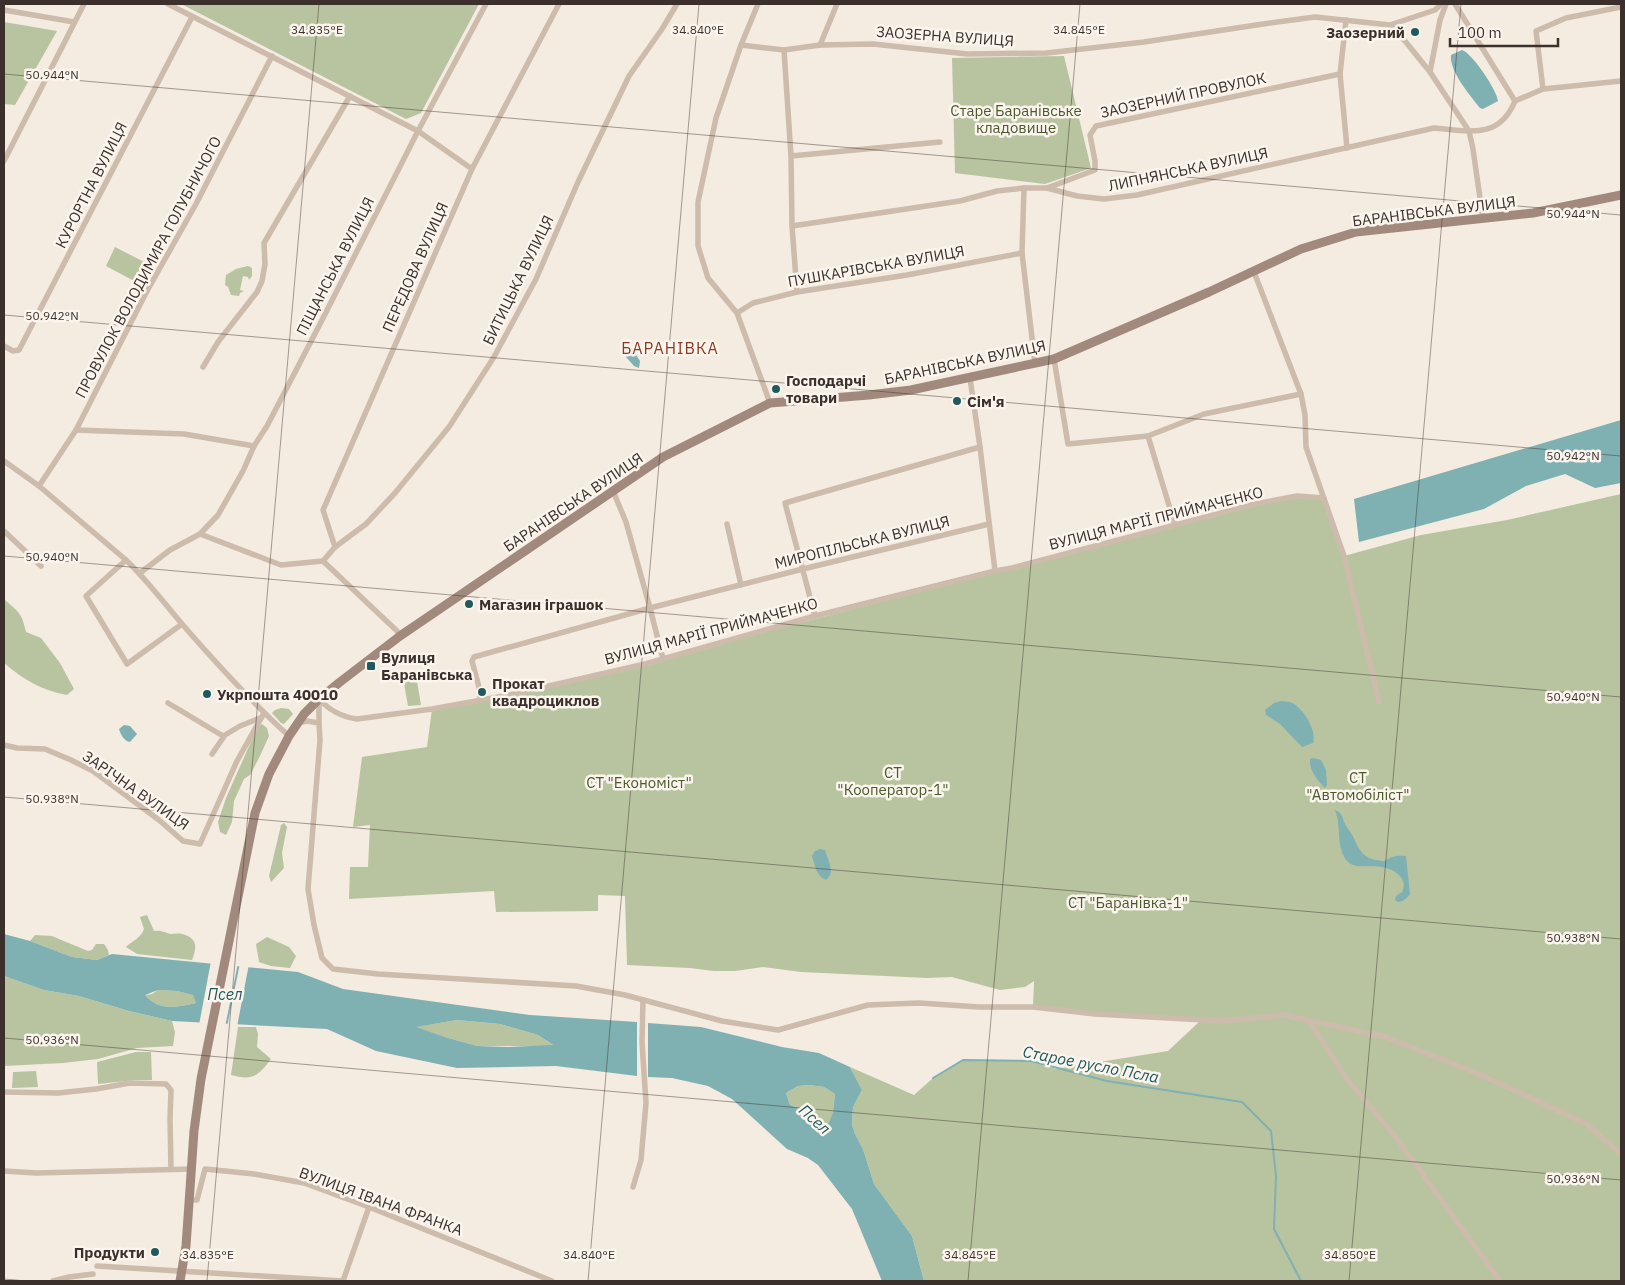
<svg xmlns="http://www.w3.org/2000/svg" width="1625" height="1285" viewBox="0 0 1625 1285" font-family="'IBM Plex Sans',sans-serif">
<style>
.green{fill:#b8c4a0}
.water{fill:#7fb0b2;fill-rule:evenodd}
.pier{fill:#f4ebe1}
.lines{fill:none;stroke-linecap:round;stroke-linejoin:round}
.stream{stroke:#7fb0b2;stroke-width:2}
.street{stroke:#cdbbac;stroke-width:5.5}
.secondary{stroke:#a18a7d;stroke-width:9}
.ticks{fill:none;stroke:#3b302b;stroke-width:1;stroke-opacity:0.45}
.poi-dot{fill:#1f5a5e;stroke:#fbf5ee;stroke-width:2}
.labels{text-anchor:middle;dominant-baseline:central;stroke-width:5;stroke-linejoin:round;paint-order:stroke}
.poi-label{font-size:15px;font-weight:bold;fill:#3b302b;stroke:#fbf5ee;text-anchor:start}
.street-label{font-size:15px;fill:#3b302b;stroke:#fbf5ee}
.park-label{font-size:15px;fill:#4a5a2e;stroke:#fbf5ee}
.neighbourhood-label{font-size:16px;letter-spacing:1px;fill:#8c3b22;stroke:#fbf5ee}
.water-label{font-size:16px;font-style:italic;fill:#1f5a5e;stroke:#fbf5ee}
.ticks-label{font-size:12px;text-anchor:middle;fill:#3b302b;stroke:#fbf5ee;stroke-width:5;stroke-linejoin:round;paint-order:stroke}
</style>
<rect width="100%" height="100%" fill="#f4ebe1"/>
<!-- green -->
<g class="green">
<polygon points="181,4 479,4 421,113 406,119"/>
<polygon points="4,22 57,31 15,105 4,104"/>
<polygon points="1064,56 1091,168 1045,184 955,173 952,58"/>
<polygon points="115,247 148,264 138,283 106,266"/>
<polygon points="248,266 252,268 252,276 249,280 248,277 243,276 240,290 244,291 240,293 239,296 231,295 228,287 225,285 226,275 236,269"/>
<polygon points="1621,494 1621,1281 924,1281 912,1236 874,1184 863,1149 855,1134 852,1125 853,1107 862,1090 850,1067 914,1095 933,1078 963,1060 1031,1061 1056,1069 1168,1051 1200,1021 1033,1007 1034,981 1025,987 1000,990 952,977 927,978 801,972 763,967 735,971 714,971 690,968 627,965 625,896 598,895 598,911 496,912 494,891 349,899 350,867 368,867 370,825 353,827 362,757 427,747 432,709 514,694 719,644 1255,504 1297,496 1324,498 1344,556 1421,535 1507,520"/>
<path d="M4,599C19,613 21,611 26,632L41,638L60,663L74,689L67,695C41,690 24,680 4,663Z"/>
<polygon points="402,672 416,675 421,705 408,706"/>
<polygon points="281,708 289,709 293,714 284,724 281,723 272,713 275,710"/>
<polygon points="262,724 267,728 269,736 259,758 250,775 244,779 234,801 232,822 226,835 220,832 218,822 226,798 258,726"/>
<polygon points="284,823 287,827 282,853 284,868 271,882 269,876 281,825"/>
<path d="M147,915L154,931C160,930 164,932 170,934C174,934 178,933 182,934C198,938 197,948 192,960L137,954L126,947C132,941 141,938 144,929L140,917Z"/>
<polygon points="35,935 52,936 59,939 88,951 92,950 96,944 104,944 108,950 109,955 97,960 72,957 30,941"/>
<polygon points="267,937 289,947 296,956 290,968 271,966 259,962 256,944"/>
<polygon points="4,976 44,990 79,996 129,1011 172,1021 175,1032 173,1046 137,1048 98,1059 63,1063 4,1066"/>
<path d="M158,990L177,991L194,995L196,1003C176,1007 160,1012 145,995L152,994Z"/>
<polygon points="457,1020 500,1024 538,1035 554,1046 477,1046 445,1037 414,1027"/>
<path d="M238,1027H256L258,1034L257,1047L271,1059C258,1076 253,1081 231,1075Z"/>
<polygon points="136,1052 151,1052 152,1080 136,1080 98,1084 97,1062"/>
<polygon points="36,1071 38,1087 12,1088 13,1072"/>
<polygon points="809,1085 824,1087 835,1094 833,1112 830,1123 823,1124 808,1113 790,1105 786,1093 798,1086"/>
</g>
<!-- water -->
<g class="water">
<path d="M1462,50C1472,53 1497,90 1498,101L1483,109L1480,108C1470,95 1449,71 1451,55Z"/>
<polygon points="629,344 640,361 639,368 634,366 626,357 627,350 625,346"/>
<polygon points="1621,420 1621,483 1595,488 1565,474 1526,486 1484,509 1359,542 1354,499"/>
<path d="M1281,701C1282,701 1289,702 1290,702C1303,707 1317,730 1313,743L1302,747L1280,724L1266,715L1265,710L1274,703Z"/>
<path d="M124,725L130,726L137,734L130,742C124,741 121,735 119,729Z"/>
<path d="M1314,758L1321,760L1326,770L1327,785L1325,788C1317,780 1309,770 1310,759Z"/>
<path d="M1335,810C1342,813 1342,816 1344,822C1346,827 1350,831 1353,836C1360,853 1365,860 1384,861C1392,856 1397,855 1406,856L1410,894C1407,898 1403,902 1398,902L1395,900L1396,896L1402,892C1405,886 1404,880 1399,875C1381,859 1358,872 1348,862C1335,848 1342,827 1335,810Z"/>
<path d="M820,849L825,850C828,861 836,872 826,880C816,876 815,865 812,856L815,851Z"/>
<path d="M4,934L30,941L72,957L97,960L112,954L298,972L343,989L530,1015L637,1022V1076L556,1066L457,1068L376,1051L327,1029L172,1021L129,1011L79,996L44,990L4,976ZM158,990L177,991L193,995L196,1003C176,1007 160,1012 145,995ZM457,1020L500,1024L538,1035L553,1045L508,1047L477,1046L445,1037L416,1027Z"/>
<path d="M648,1023L701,1027L782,1047L819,1053L850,1067L862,1090L853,1107L852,1125L855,1134L863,1149L874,1184L912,1236L924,1281H882L852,1209L818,1165L808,1158L787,1149L732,1099L708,1086L672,1078L648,1077ZM809,1085L824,1087L835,1094L833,1112L829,1123L823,1124L808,1113L790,1105L786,1093L798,1086Z"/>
</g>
<!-- pier -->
<g class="pier">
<polygon points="211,961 238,963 225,1027 199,1025"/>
<polygon points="240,963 249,964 237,1027 227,1027"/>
</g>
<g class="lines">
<!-- stream -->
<polyline class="stream" points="933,1078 963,1060 1031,1061 1107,1081 1242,1102 1271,1131 1276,1176 1274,1229 1301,1281"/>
<!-- street -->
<g class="street">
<polyline points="168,4 418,131 472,169"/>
<polyline points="758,4 741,45 716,118 698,202 698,246 708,278 737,313 770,403"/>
<polyline points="1446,4 1440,20 1430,72 1469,131 1473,149 1483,219"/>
<polyline points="1455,4 1515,101"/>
<polyline points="4,10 74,22"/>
<polyline points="1346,20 1340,74 1347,148"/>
<polyline points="1390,25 1405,41 1430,72"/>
<polyline points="741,45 784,50 820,45 873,44 967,54 1047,53 1144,42 1263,24 1315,17 1390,25 1435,10 1441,4"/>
<polyline points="820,45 837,4"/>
<polyline points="784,50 791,156 792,226 797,292"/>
<polyline points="1543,89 1536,31 1566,18 1621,7"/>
<polyline points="1515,101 1543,89 1621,81"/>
<polyline points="791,156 940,142"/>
<polyline points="4,161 84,4"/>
<polyline points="1024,188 1022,253 1035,363"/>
<polyline points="1047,188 1095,170 1095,161 1090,135 1096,126 1340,74"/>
<path d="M792,226L960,201L997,191L1024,188H1047L1077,196L1104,199L1137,195L1434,128C1469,131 1499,140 1515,101"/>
<polyline points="1254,272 1301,394 1305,415 1306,447 1344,556 1379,702"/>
<polyline points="737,313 753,303 797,292 907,275 1022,253"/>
<polyline points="4,346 13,351 19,350 192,17"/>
<polyline points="1054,359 1068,444 1148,436 1204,414 1301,394"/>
<polyline points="203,367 218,342 257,292 262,281 265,264 264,243 350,96"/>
<polyline points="970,378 980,447 995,571"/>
<polyline points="76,430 184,434 254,446"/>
<polyline points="1148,436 1175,525"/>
<path d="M4,461L39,486L126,560C147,580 164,603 182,624C216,663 251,702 289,736"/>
<polyline points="39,486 76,430 147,291 196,204 272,56"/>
<polyline points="613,491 626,522 650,608 663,659"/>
<polyline points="727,524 741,585"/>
<polyline points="4,531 41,566"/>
<polyline points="200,534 218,515 243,471 254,446 267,426 319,326 418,131 486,4"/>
<polyline points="335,547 323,510 472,169 559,4"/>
<polyline points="126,560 86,596 127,664 182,624"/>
<polyline points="323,561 335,547 366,524 395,493 449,427 494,357 536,279 578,182 629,76 662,29 677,4"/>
<polyline points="140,573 170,550 200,534 281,565 323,561 397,631 400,636"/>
<polyline points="815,616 785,503 980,447"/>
<path d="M319,699C330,711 342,717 357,719L432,709L514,694L645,664L815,616L995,571L1012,568L1255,504L1297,496L1324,498"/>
<polyline points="319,699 319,723"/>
<polyline points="480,700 480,691 472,661 474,657 650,608 803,569 989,524"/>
<polyline points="168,703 223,736"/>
<polyline points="298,723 307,721 319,723 320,740 308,889 314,925 322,958 333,969 378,974 576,986 625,995 722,1021 778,1030 868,1005 919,1003 979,1007 1033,1007 1095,1014 1223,1021 1284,1015 1386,1037 1481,1075 1585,1123 1621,1154"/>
<polyline points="4,745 17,748 45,749 71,760 93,771 159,820 183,841 200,844 237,761 264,713"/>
<polyline points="212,754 225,735 240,726 260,718"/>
<polyline points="1308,1020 1350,1083 1395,1136 1500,1281"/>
<polyline points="4,1092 58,1093 96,1089 130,1083 166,1084 171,1090 170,1119 171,1169"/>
<polyline points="4,1171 36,1173 192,1169"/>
<polyline points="633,1187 641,1160 646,1103 642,1042 643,1000"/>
<polyline points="190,1200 197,1200 205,1169 254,1174 304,1183 369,1207 552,1281"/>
<polyline points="97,1266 343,1281"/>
<polyline points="53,1281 69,1277 93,1274"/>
<polyline points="343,1281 369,1207"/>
</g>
<!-- secondary -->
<polyline class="secondary" points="180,1281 186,1246 194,1131 201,1079 255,813 269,774 289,736 304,714 319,699 340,682 400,636 663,457 770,403 869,395 911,390 1054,359 1209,292 1301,249 1356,232 1533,213 1621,195"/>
</g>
<!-- ticks -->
<path class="ticks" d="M4,74L1621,215M4,315L1621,456M4,556L1621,697M4,797L1621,939M4,1038L1621,1180M4,1279L27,1281M207,1281L319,4M588,1281L699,4M968,1281L1080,4M1349,1281L1461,4"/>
<!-- markers -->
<g class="poi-dot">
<circle cx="1415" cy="32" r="5"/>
<circle cx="776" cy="389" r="5"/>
<circle cx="957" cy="401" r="5"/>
<circle cx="469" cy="604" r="5"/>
<rect x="366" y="661" width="10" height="10" rx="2.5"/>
<circle cx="482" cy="692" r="5"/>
<circle cx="207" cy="694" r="5"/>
<circle cx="155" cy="1252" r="5"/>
</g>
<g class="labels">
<!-- poi labels -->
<g class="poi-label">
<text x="1405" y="32" text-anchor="end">Заозерний</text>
<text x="786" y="380">Господарчі<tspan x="786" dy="17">товари</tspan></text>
<text x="967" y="401">Сім'я</text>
<text x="479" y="604">Магазин іграшок</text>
<text x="381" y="657">Вулиця<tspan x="381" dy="17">Баранівська</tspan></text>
<text x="492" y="683">Прокат<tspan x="492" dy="17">квадроциклов</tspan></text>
<text x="217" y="694">Укрпошта 40010</text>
<text x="145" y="1252" text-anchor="end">Продукти</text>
</g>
<!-- street labels -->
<g class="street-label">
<text transform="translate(945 36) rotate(4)">ЗАОЗЕРНА ВУЛИЦЯ</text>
<text transform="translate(1183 95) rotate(-12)">ЗАОЗЕРНИЙ ПРОВУЛОК</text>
<text transform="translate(1188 169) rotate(-12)">ЛИПНЯНСЬКА ВУЛИЦЯ</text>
<text transform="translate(91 185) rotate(-63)">КУРОРТНА ВУЛИЦЯ</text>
<text transform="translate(1434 211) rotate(-7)">БАРАНІВСЬКА ВУЛИЦЯ</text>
<text transform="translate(335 266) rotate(-63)">ПІЩАНСЬКА ВУЛИЦЯ</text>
<text transform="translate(876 266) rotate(-10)">ПУШКАРІВСЬКА ВУЛИЦЯ</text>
<text transform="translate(148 267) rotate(-62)">ПРОВУЛОК ВОЛОДИМИРА ГОЛУБНИЧОГО</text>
<text transform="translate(415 267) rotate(-66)">ПЕРЕДОВА ВУЛИЦЯ</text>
<text transform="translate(518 280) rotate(-64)">БИТИЦЬКА ВУЛИЦЯ</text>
<text transform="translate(965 362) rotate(-12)">БАРАНІВСЬКА ВУЛИЦЯ</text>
<text transform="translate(573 502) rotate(-34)">БАРАНІВСЬКА ВУЛИЦЯ</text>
<text transform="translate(1156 518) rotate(-14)">ВУЛИЦЯ МАРІЇ ПРИЙМАЧЕНКО</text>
<text transform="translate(862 542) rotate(-14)">МИРОПІЛЬСЬКА ВУЛИЦЯ</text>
<text transform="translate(711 631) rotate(-15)">ВУЛИЦЯ МАРІЇ ПРИЙМАЧЕНКО</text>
<text transform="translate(136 790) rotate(35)">ЗАРІЧНА ВУЛИЦЯ</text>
<text transform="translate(381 1201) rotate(20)">ВУЛИЦЯ ІВАНА ФРАНКА</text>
</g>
<!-- park labels -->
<g class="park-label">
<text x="1016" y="110">Старе Баранівське<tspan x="1016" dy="17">кладовище</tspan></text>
<text x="893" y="772">СТ<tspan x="893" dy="17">"Кооператор-1"</tspan></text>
<text x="1358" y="777">СТ<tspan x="1358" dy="17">"Автомобіліст"</tspan></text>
<text x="639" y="782">СТ "Економіст"</text>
<text x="1128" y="902">СТ "Баранівка-1"</text>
</g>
<!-- neighbourhood labels -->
<g class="neighbourhood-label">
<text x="670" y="348">БАРАНІВКА</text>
</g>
<!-- water labels -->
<g class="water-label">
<text x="225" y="994">Псел</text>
<text transform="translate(1091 1064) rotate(11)">Старое русло Псла</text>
<text transform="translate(815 1119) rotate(42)">Псел</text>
</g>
</g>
<g class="ticks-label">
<text x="317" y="34">34.835°E</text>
<text x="698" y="34">34.840°E</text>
<text x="1079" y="34">34.845°E</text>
<text x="52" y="79">50.944°N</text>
<text x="1573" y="218">50.944°N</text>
<text x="52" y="320">50.942°N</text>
<text x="1573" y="460">50.942°N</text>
<text x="52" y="561">50.940°N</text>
<text x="1573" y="701">50.940°N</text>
<text x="52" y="803">50.938°N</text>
<text x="1573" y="942">50.938°N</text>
<text x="52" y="1044">50.936°N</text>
<text x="1573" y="1183">50.936°N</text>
<text x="208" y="1259">34.835°E</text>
<text x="589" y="1259">34.840°E</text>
<text x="970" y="1259">34.845°E</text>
<text x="1350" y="1259">34.850°E</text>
</g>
<!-- border -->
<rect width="1625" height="1285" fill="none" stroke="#3b302b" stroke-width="10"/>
<!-- scale -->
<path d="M1450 38v8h108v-8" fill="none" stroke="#3b302b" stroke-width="2.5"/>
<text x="1458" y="38" font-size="15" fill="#3b302b" stroke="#fbf5ee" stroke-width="4" paint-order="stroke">100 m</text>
</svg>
